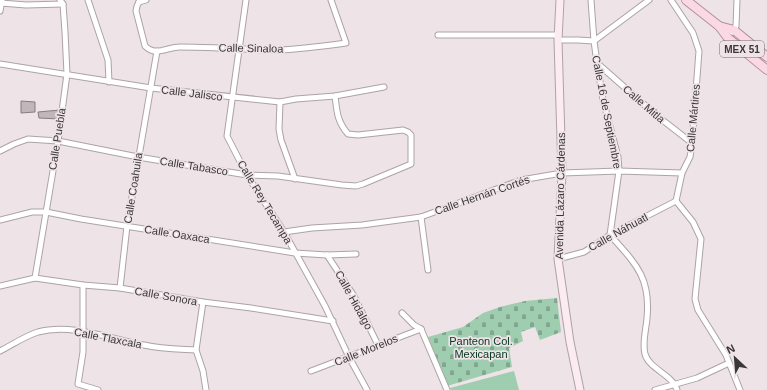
<svg xmlns="http://www.w3.org/2000/svg" width="767" height="390" viewBox="0 0 767 390" font-family="Arial,sans-serif">
<style>
.cemetery{fill:url(#cemetery-stones)}
.pitch{fill:#9ecdb0}
.building{fill:#c1b7bb;stroke:#867d80}
.lines{fill:none;stroke-linecap:round;stroke-linejoin:round}
.street-casing{stroke:#ada3a6;stroke-width:7}
.secondary-casing{stroke:#ada3a6;stroke-width:9}
.primary-casing{stroke:#b5909c;stroke-width:10}
.street{stroke:#fff;stroke-width:5}
.secondary{stroke:#fcecf2;stroke-width:7}
.primary{stroke:#fad9e4;stroke-width:8}
.labels{text-anchor:middle;dominant-baseline:central;stroke-width:3.5;stroke-linejoin:round;paint-order:stroke}
.shield{fill:#eee3e6;stroke:#716b6c;stroke-width:1}
.shield-label{font-size:10px;font-weight:bold;fill:#3b3738}
.street-label{font-size:11px;fill:#3b3738;stroke:#eee3e6}
.park-label{font-size:11px;fill:#02361e;stroke:#eee3e6}
</style>
<defs>
<pattern id="cemetery-stones" width="16" height="16" patternUnits="userSpaceOnUse"><rect width="16" height="16" fill="#9ecdb0"/><path d="M2 7V4a2 2 0 0 1 4 0v3zM10 15v-3a2 2 0 0 1 4 0v3z" fill="#82a790"/></pattern>
</defs>
<rect width="100%" height="100%" fill="#eee3e6"/>
<!-- cemetery -->
<polygon class="cemetery" points="557,298 561,332 540,340 535,327 521,332 523,341 509,348 512,367 447,386 428,337 463,327 483,313 500,307 525,301"/>
<!-- pitch -->
<polygon class="pitch" points="514,371 519,390 451,390 450,388"/>
<!-- building -->
<g class="building">
<polygon points="21,101 35,102 35,112 21,113"/>
<polygon points="60,110 59,119 39,118 38,112"/>
</g>
<g class="lines">
<!-- street casing -->
<g class="street-casing">
<g id="street">
<polyline points="88,0 108,60 109,82"/>
<polyline points="246,0 227,136 247,175 284,232 325,306 349,357 367,390"/>
<path d="M591,0L594,41L597,63L603,100L618,157L619,171L610,235C635,263 651,277 647,318C646,330 642,343 645,354C649,369 673,375 677,390"/>
<polyline points="671,0 693,33 699,51 692,143 690,157 682,173 676,201"/>
<path d="M139,2L137,6L136,11L145,46C156,57 167,47 180,47C213,47 246,50 279,50C301,49 324,46 346,43L331,0"/>
<polyline points="139,2 146,0"/>
<polyline points="1,3 26,5 63,4"/>
<polyline points="0,11 2,0"/>
<polyline points="732,32 736,26 737,0"/>
<polyline points="438,35 558,35"/>
<polyline points="558,40 578,40 594,41 649,0"/>
<polyline points="597,63 656,115 692,143"/>
<polyline points="0,64 151,88 280,102 296,99 335,96 384,87"/>
<polyline points="280,102 279,129 281,140 295,179"/>
<path d="M0,151L14,144L28,139L58,141L138,157L247,175L278,176L342,185L356,186L363,184L411,164V135L408,132L403,130L358,135L348,134C337,121 337,112 335,96"/>
<polyline points="676,201 693,222 701,239 695,299 698,310 726,355 740,390"/>
<polyline points="421,217 428,270"/>
<polyline points="0,220 32,212 46,212 81,219 295,253 327,255 356,254"/>
<polyline points="284,232 312,228 362,225 421,217 521,180 562,173 619,171 682,173"/>
<polyline points="327,255 354,296 378,345"/>
<polyline points="558,259 584,252 610,235 676,201"/>
<polyline points="35,278 58,141 67,74 65,32 63,4 60,0"/>
<polyline points="83,285 83,352 78,384 98,390"/>
<polyline points="0,286 35,278 83,285 120,288 203,302 251,308 333,321"/>
<polyline points="120,288 127,226 157,51"/>
<polyline points="203,302 196,350 203,371 206,390"/>
<polyline points="402,313 414,325 421,329"/>
<polyline points="421,329 447,390"/>
<path d="M0,351C12,345 25,336 38,332C72,323 111,339 144,345C161,349 178,349 196,350"/>
<polyline points="311,371 421,329"/>
<polyline points="655,390 697,378 729,363"/>
</g>
</g>
<!-- secondary casing -->
<g class="secondary-casing">
<polyline id="secondary" points="560,0 558,40 562,173 558,259 570,342 580,390"/>
</g>
<!-- primary casing -->
<g class="primary-casing">
<g id="primary">
<polyline points="686,0 719,26 728,38 767,70"/>
<polyline points="719,26 734,30 767,57"/>
</g>
</g>
<!-- street -->
<use href="#street" class="street"/>
<!-- secondary -->
<use href="#secondary" class="secondary"/>
<!-- primary -->
<use href="#primary" class="primary"/>
</g>
<g class="labels">
<!-- shield labels -->
<rect class="shield" x="720" y="41" width="44" height="16" rx="3"/>
<g class="shield-label">
<text x="742" y="49">MEX 51</text>
</g>
<!-- street labels -->
<g class="street-label">
<text transform="translate(251 48) rotate(1)">Calle Sinaloa</text>
<text transform="translate(192 93) rotate(7)">Calle Jalisco</text>
<text transform="translate(644 104) rotate(41)">Calle Mitla</text>
<text transform="translate(607 112) rotate(79)">Calle 16 de Septiembre</text>
<text transform="translate(693 118) rotate(-85)">Calle Mártires</text>
<text transform="translate(57 139) rotate(-81)">Calle Puebla</text>
<text transform="translate(194 166) rotate(9)">Calle Tabasco</text>
<text transform="translate(133 188) rotate(-81)">Calle Coahuila</text>
<text transform="translate(482 195) rotate(-19)">Calle Hernán Cortés</text>
<text transform="translate(560 196) rotate(-89)">Avenida Lázaro Cárdenas</text>
<text transform="translate(265 202) rotate(59)">Calle Rey Tecampa</text>
<text transform="translate(618 232) rotate(-29)">Calle Náhuatl</text>
<text transform="translate(177 234) rotate(9)">Calle Oaxaca</text>
<text transform="translate(166 296) rotate(10)">Calle Sonora</text>
<text transform="translate(354 300) rotate(61)">Calle Hidalgo</text>
<text transform="translate(108 338) rotate(11)">Calle Tlaxcala</text>
<text transform="translate(366 350) rotate(-22)">Calle Morelos</text>
</g>
<!-- park labels -->
<g class="park-label">
<text x="481" y="341">Panteon Col.<tspan x="481" dy="13">Mexicapan</tspan></text>
</g>
</g>
<!-- north arrow -->
<g transform="translate(735 358) rotate(334)" stroke="#eee3e6" stroke-width="3" paint-order="stroke">
<path d="M0-3L7 15L0 10L-7 15Z" fill="#3b3738"/>
<text y="-6" font-size="11" font-weight="bold" text-anchor="middle" fill="#3b3738">N</text>
</g>
</svg>
